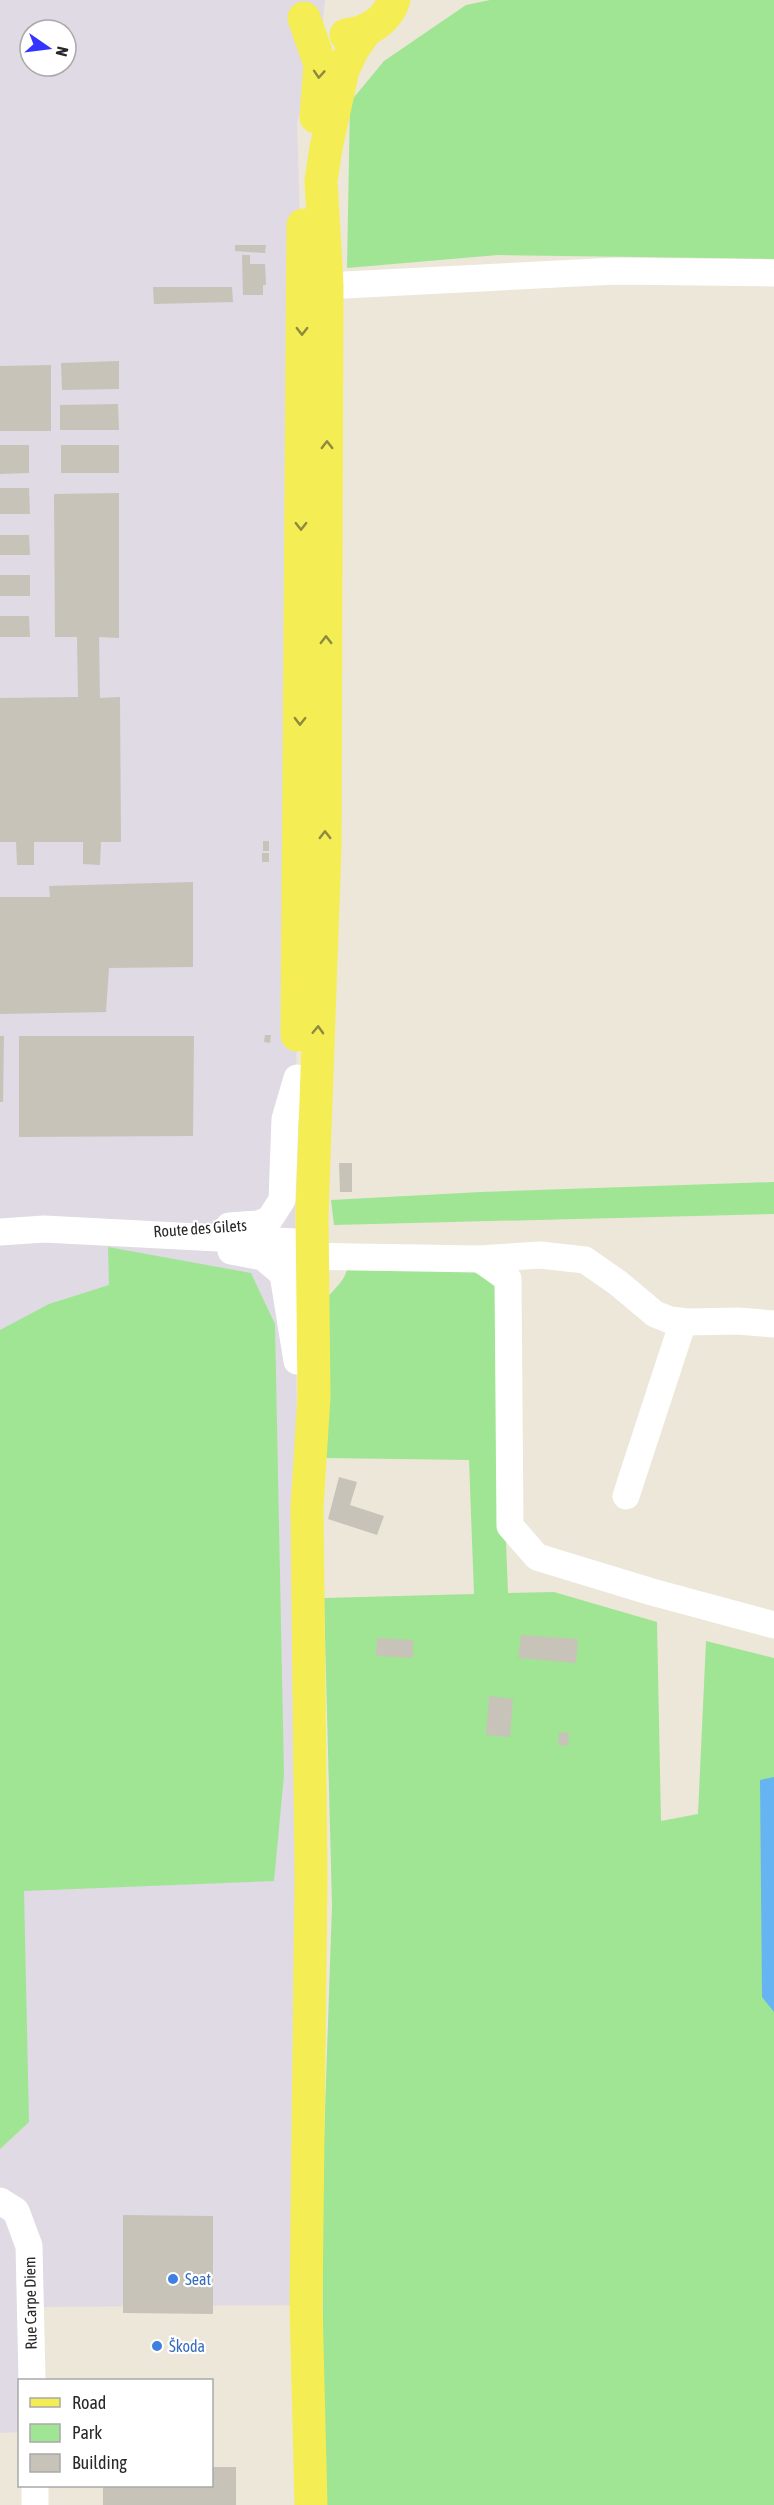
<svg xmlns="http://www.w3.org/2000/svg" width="774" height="2505" viewBox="0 0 774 2505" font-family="'Asap Condensed',sans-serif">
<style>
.industrial{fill:#dfdae3;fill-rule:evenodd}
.green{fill:#a0e593}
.water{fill:#67b4f3}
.building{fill:#c7c3b9}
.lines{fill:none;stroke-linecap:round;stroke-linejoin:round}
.minor{stroke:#fff;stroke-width:27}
.major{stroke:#f5ed54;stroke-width:33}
.oneway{stroke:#8e8a3e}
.shop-dot{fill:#3f7fe0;stroke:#fff;stroke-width:2}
.labels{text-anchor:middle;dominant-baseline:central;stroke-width:4.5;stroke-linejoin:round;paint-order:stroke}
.street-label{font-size:16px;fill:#282828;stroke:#fff}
.shop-label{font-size:16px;fill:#366cbe;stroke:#fff;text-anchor:start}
</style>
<rect width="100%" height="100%" fill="#ece7d9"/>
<!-- industrial -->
<path class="industrial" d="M0,0H325L319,57L297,122L302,287L295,1242L306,2305L34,2307L20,2380L19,2432L0,2433ZM30,30H66V66H30Z"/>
<!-- green -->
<g class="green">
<polygon points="490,0 774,0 774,259 498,255 347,268 350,102 384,61 466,5"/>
<polygon points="774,1182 774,1214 334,1225 331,1200 481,1192"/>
<polygon points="108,1247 251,1273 275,1324 284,1775 274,1881 24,1891 29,2122 0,2149 0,1330 49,1304 109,1285"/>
<path d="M347,1269L470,1270L496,1283L508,1593L554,1592L657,1622L661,1821L698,1814L706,1641L774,1658V2505H324L322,2199L332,1905L324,1598L474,1594L469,1460L325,1458V1301C333,1289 344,1283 347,1269Z"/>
</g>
<!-- water -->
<polygon class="water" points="774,1777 774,2012 762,1997 760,1780"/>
<!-- building -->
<g class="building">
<polygon points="235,245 266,245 265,253 235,251"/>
<polygon points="242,255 250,255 250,264 265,264 266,285 263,285 263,295 243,295"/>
<polygon points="153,287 232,287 233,302 154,304"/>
<polygon points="119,361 119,389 62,390 61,363"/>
<polygon points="51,365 51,431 0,431 0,366"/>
<polygon points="118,404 119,430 60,430 60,405"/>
<polygon points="0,445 29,445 29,473 0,474"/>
<rect x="61" y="445" width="58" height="28"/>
<polygon points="0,488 29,488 30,514 0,514"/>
<polygon points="119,493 119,638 99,637 100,698 120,697 121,842 101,842 100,865 83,864 83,842 34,842 34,865 17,865 16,842 0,842 0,698 78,697 77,637 55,637 54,494"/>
<polygon points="0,535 29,535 30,555 0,555"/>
<rect x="0" y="575" width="30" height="21"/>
<polygon points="0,616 29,616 30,637 0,637"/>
<rect x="263" y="841" width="6" height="10"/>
<rect x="262" y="853" width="7" height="9"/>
<polygon points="193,882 193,967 109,968 106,1012 0,1014 0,897 50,897 49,886"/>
<polygon points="265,1035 271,1035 270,1043 264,1042"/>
<polygon points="0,1036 4,1036 3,1102 0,1102"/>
<polygon points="19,1036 194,1036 193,1136 19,1137"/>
<polygon points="339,1163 352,1163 352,1192 340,1192"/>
<polygon points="339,1477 357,1482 350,1505 384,1516 377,1535 328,1519"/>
<polygon points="521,1635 578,1639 576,1663 518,1658"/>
<polygon points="377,1638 413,1640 413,1658 376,1656"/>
<polygon points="489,1696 513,1699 510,1737 486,1735"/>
<polygon points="559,1732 569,1733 568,1746 558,1745"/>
<polygon points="123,2215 213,2216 213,2314 123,2313"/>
<polygon points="212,2467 236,2467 236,2505 103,2505 103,2486 212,2486"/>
</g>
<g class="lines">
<!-- minor -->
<g class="minor">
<polyline points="306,287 616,271 774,273"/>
<polyline points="229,1226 258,1224 269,1220 282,1200 285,1119 297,1078"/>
<polyline points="0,1232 44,1229 314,1243"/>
<polyline points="231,1251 263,1257 283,1274 297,1361"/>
<polyline points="295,1256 480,1259 508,1279 510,1526 537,1557 652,1592 774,1625"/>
<polyline points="480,1259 540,1255 585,1260 618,1283 655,1314 670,1320 688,1322 738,1321 774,1324"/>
<polyline points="626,1496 683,1322"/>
<polyline points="0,2201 16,2211 29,2246 32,2380"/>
<polyline points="35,2486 35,2505"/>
</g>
<!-- major -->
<g class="major">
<polyline points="304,18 320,64 316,117"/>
<path d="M346,35C367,33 387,21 394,0"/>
<polyline points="297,1035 303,225"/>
<polyline points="311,2505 306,2305 311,1877 307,1507 314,1397 312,1214 325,848 327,285 321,181 326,148 343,70 353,49 366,30"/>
</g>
</g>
<!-- one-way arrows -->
<defs><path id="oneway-chevron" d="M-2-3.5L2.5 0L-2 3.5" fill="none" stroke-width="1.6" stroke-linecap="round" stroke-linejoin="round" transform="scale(1.5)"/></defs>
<g class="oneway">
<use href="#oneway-chevron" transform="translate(319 74) rotate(94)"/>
<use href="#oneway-chevron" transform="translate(302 331) rotate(90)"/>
<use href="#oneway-chevron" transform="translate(327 445) rotate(-90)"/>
<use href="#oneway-chevron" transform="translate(301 526) rotate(90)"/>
<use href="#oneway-chevron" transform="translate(326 640) rotate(-90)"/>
<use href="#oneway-chevron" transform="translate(300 721) rotate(91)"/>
<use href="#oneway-chevron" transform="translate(325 835) rotate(-90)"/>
<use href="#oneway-chevron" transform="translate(318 1030) rotate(-88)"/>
</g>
<!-- markers -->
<g class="shop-dot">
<circle cx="173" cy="2279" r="6"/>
<circle cx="157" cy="2346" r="6"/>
</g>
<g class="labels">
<!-- street labels -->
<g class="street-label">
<text transform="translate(200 1228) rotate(-4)">Route des Gilets</text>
<text transform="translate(30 2303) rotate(-91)">Rue Carpe Diem</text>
</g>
<!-- shop labels -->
<g class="shop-label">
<text x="185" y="2279">Seat</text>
<text x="169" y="2346">Škoda</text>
</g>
</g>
<!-- legend -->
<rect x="18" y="2379" width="195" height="108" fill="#ffffff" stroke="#a9a9a9" stroke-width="1.5"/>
<rect x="30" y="2398" width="30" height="9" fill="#f5ed54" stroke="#a9a9a9" stroke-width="1.5"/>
<text x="72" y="2409" font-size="18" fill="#282828">Road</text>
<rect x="30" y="2424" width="30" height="18" fill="#a0e593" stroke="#a9a9a9" stroke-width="1.5"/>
<text x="72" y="2439" font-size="18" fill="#282828">Park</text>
<rect x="30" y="2454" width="30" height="18" fill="#c7c3b9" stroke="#a9a9a9" stroke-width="1.5"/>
<text x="72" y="2469" font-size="18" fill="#282828">Building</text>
<!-- north arrow -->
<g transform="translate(48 48) rotate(104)"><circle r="28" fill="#ffffff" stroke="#a9a9a9" stroke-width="1.5"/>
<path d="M0-4.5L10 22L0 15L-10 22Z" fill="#3334ff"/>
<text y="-9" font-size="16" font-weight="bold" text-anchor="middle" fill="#282828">N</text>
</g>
</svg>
